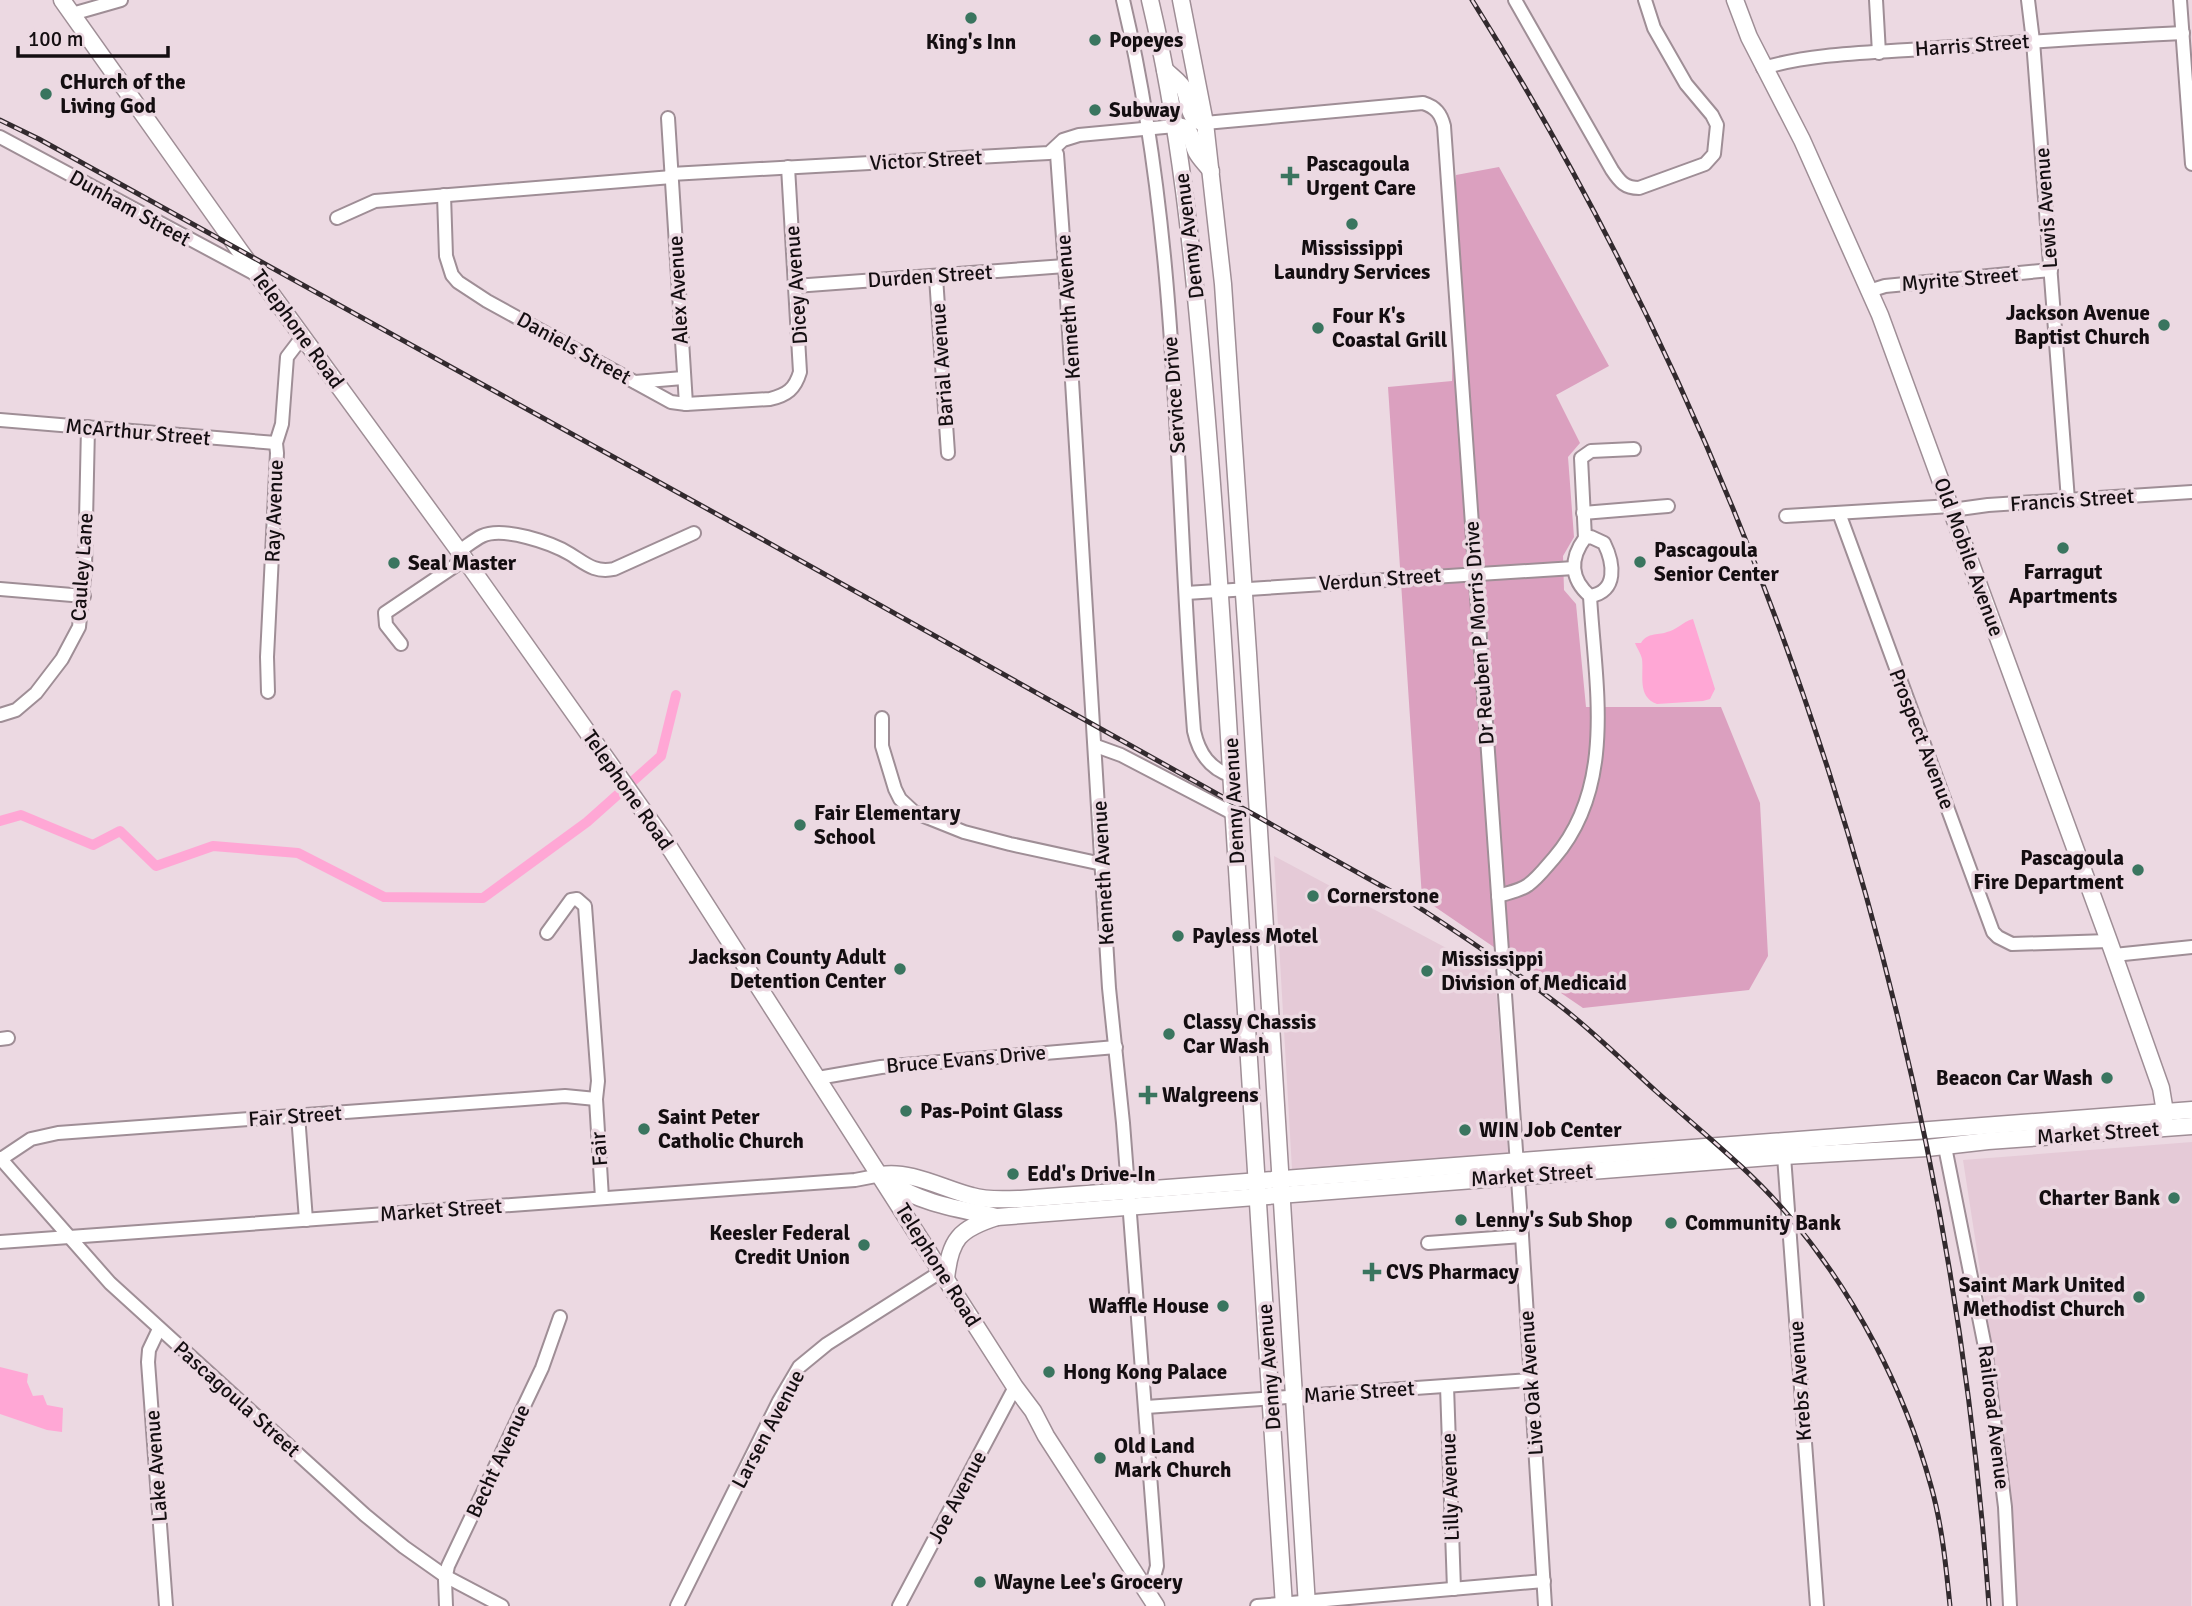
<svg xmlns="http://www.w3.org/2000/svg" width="2192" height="1606" viewBox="0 0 2192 1606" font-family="Signika,sans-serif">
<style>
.built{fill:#e5cad7}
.green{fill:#dba0bf}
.water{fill:#ffa7d5}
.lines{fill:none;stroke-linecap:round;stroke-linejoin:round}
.canal{stroke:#ffa7d5;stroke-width:10}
.minor-casing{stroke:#9f8e96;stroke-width:16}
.major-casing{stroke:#9f8e96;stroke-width:19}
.minor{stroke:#fff;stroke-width:12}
.major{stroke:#fff;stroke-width:16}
.rail-casing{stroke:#322a2e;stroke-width:5}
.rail{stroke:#ecd9e2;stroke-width:2.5;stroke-dasharray:8;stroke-linecap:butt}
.poi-dot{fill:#3a755f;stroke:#ecd9e2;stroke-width:2.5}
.labels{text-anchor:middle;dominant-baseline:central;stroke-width:7;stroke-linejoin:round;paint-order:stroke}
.poi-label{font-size:21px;font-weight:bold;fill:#140e11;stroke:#ecd9e2;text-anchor:start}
.street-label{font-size:21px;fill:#140e11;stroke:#ecd9e2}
</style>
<rect width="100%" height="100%" fill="#ecd9e2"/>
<!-- built -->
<g class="built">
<polygon points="1274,856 1495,974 1508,1155 1292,1169"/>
<polygon points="2192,1142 2191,1606 2016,1606 2012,1514 1994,1361 1963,1160"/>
</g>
<!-- green -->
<polygon class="green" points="1499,167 1609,366 1556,395 1580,443 1568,457 1574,537 1563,556 1564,590 1576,604 1586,707 1721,707 1760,803 1768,956 1749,990 1583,1008 1422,898 1388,387 1452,381 1456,175"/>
<!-- water -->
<g class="water">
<path d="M1693,619L1715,689L1710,699L1703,701L1657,704C1637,697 1644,675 1642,659C1641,654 1637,648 1635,643H1641C1648,632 1656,636 1667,632C1677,630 1682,622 1693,619Z"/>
<polygon points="0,1367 28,1374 27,1382 33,1396 43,1395 47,1405 63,1408 62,1432 47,1430 0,1414"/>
</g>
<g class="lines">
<!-- canal -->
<polyline class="canal" points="0,821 21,815 93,845 120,831 156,866 213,846 298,853 384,897 483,898 587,822 661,756 676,695"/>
<!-- minor casing -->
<g class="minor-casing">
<g id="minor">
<path d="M1123,0C1180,239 1175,487 1194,731C1199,754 1210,769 1232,776"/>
<path d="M1515,0L1612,170C1620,182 1625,188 1639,188L1705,164L1714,154L1717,125L1712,115L1686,84L1654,28L1645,0"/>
<polyline points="1876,0 1879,53"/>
<polyline points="2028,0 2033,41 2068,500"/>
<polyline points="2180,0 2192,164"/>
<polyline points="72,14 121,0"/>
<path d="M1763,68C1814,53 1870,53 1922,49C2009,43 2096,37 2183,33"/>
<polyline points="668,118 686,404"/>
<path d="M1205,123L1423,103C1436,107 1441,114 1444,126L1522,1236L1545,1606"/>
<polyline points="0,137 257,275"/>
<polyline points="1054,150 1057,154 1065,266 1109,988 1123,1123 1157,1566 1149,1595"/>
<polyline points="671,174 1049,153 1063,140 1079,135 1175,126"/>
<path d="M444,195L446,256L452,275L458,282L487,301L671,402L686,404L770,399C787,395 795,389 800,372L788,167"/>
<polyline points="337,218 375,201 672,177"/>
<polyline points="936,277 948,453"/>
<polyline points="795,286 1065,266"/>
<polyline points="1869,291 1885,286 2051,270"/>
<polyline points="635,382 683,378"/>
<polyline points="0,420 276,443"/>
<polyline points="1952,510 1988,505 2192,492"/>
<polyline points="1583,513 1668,506"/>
<polyline points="1839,513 1993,932 1998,937 2012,944 2109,941"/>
<polyline points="1786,516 1951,506"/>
<path d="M1591,537L1604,543C1614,563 1618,592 1590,596C1570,579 1570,558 1585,538Z"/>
<polyline points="1585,538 1581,458 1591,451 1634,449"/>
<path d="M459,551C467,546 474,540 482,536C503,526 552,543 570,554C586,564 595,573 614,569L694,533"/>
<polyline points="0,589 84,596"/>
<polyline points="1186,593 1574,568"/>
<polyline points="401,644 386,625 385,613 465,559"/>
<polyline points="268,692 267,657 277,453 276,443 282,424 287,357 303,336"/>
<polyline points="0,715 16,710 36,693 62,659 79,627 85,568 88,427"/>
<polyline points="882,718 882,746 895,789 900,799 914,812 964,832 1010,844 1102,864"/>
<polyline points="1096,746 1121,755 1234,814"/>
<path d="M1498,896C1507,893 1520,891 1528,885C1538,878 1546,867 1554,858C1617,785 1595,684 1590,596"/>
<polyline points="547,933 571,900 577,899 585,906 598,1081 596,1099 602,1198"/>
<polyline points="2114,955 2192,947"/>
<polyline points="0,1039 8,1038"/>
<polyline points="818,1078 881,1067 1116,1047"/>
<polyline points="298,1115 306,1220"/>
<polyline points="1945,1147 1985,1347 2005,1507 2010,1606"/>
<polyline points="1784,1156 1817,1606"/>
<polyline points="0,1158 110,1283 365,1515 404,1547 445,1576 502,1606"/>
<polyline points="1,1159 31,1139 58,1133 565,1096 596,1099"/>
<polyline points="0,1242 855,1180 881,1175"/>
<polyline points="1428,1243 1522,1236"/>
<polyline points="159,1329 149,1350 148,1362 166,1606"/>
<polyline points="1447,1386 1454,1589"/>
<polyline points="1146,1407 1531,1380"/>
<polyline points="446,1606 445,1580 448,1566 542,1368 560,1317"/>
<polyline points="677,1606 779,1401 799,1367 827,1344 942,1271"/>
<polyline points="899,1606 1015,1387"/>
<polyline points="1257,1606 1544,1581"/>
</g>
</g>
<!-- major casing -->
<g class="major-casing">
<g id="major">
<polyline points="62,0 240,251 459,551 671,850 1015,1387 1033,1411 1046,1436 1156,1606"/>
<path d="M1150,0C1180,126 1193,256 1204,385C1216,525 1225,665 1233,805C1248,1072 1267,1339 1284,1606"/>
<polyline points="1181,0 1205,123 1223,284 1248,653 1307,1606"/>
<polyline points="1735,0 1749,37 1802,140 1880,315 2109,941 2161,1088 2165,1112 2164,1120"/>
<path d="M1165,70C1171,76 1182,83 1185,91C1190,105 1187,119 1205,123"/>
<path d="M1175,126C1194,126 1190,141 1197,153C1201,160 1207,165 1211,171"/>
<path d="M881,1175C911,1170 944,1189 972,1196C988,1201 1004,1199 1021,1199L2192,1110"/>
<path d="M889,1181C920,1204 960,1209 997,1217L1784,1156L1927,1148L1988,1141L2192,1126"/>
<path d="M946,1279C950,1239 959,1229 997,1217"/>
</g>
</g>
<!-- minor -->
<use href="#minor" class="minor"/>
<!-- major -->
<use href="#major" class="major"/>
<!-- rail casing -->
<g class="rail-casing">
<g id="rail">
<path d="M1472,0C1773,480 1950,1042 1989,1606"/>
<path d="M0,120L39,139L760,538L1412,903C1462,935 1512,969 1559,1005C1594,1032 1626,1064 1658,1093C1703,1133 1751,1171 1789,1216C1855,1294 1904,1388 1931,1486C1942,1525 1946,1566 1950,1606"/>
</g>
</g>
<!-- rail -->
<use href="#rail" class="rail"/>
</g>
<!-- markers -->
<g class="poi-dot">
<circle cx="971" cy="18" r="7"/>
<circle cx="1095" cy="40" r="7"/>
<circle cx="46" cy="94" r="7"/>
<circle cx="1095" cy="110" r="7"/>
<path d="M1286.5 165.5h7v7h7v7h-7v7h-7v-7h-7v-7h7z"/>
<circle cx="1352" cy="224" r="7"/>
<circle cx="2164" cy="325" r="7"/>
<circle cx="1318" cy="328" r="7"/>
<circle cx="2063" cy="548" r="7"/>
<circle cx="1640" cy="562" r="7"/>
<circle cx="394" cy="563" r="7"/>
<circle cx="800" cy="825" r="7"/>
<circle cx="2138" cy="870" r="7"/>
<circle cx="1313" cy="896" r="7"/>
<circle cx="1178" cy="936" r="7"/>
<circle cx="900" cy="969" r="7"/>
<circle cx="1427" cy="971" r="7"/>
<circle cx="1169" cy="1034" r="7"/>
<circle cx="2107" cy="1078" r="7"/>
<path d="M1144.5 1084.5h7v7h7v7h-7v7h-7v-7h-7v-7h7z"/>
<circle cx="906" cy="1111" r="7"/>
<circle cx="644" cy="1129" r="7"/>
<circle cx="1465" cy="1130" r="7"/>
<circle cx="1013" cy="1174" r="7"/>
<circle cx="2174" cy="1198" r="7"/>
<circle cx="1461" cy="1220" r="7"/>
<circle cx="1671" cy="1223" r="7"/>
<circle cx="864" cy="1245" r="7"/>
<path d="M1368.5 1261.5h7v7h7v7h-7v7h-7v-7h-7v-7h7z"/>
<circle cx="2139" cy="1297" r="7"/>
<circle cx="1223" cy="1306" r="7"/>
<circle cx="1049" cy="1372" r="7"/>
<circle cx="1100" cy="1458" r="7"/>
<circle cx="980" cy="1582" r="7"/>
</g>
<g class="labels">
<!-- poi labels -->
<g class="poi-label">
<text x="1109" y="40">Popeyes</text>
<text x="971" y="42" text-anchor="middle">King's Inn</text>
<text x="60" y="82">CHurch of the<tspan x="60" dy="24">Living God</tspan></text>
<text x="1109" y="110">Subway</text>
<text x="1306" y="164">Pascagoula<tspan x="1306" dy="24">Urgent Care</tspan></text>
<text x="1352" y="248" text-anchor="middle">Mississippi<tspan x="1352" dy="24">Laundry Services</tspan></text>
<text x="2150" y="313" text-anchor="end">Jackson Avenue<tspan x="2150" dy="24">Baptist Church</tspan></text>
<text x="1332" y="316">Four K's<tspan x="1332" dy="24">Coastal Grill</tspan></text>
<text x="1654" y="550">Pascagoula<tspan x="1654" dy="24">Senior Center</tspan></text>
<text x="408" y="563">Seal Master</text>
<text x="2063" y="572" text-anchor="middle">Farragut<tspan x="2063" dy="24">Apartments</tspan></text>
<text x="814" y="813">Fair Elementary<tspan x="814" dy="24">School</tspan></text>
<text x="2124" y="858" text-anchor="end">Pascagoula<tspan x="2124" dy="24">Fire Department</tspan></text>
<text x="1327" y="896">Cornerstone</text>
<text x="1192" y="936">Payless Motel</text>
<text x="886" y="957" text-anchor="end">Jackson County Adult<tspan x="886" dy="24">Detention Center</tspan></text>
<text x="1441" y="959">Mississippi<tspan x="1441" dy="24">Division of Medicaid</tspan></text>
<text x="1183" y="1022">Classy Chassis<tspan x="1183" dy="24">Car Wash</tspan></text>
<text x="2093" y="1078" text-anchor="end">Beacon Car Wash</text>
<text x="1162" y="1095">Walgreens</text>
<text x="920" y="1111">Pas-Point Glass</text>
<text x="658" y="1117">Saint Peter<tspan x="658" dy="24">Catholic Church</tspan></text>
<text x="1479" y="1130">WIN Job Center</text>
<text x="1027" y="1174">Edd's Drive-In</text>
<text x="2160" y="1198" text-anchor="end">Charter Bank</text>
<text x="1475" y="1220">Lenny's Sub Shop</text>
<text x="1685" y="1223">Community Bank</text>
<text x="850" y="1233" text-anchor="end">Keesler Federal<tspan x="850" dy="24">Credit Union</tspan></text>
<text x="1386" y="1272">CVS Pharmacy</text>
<text x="2125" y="1285" text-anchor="end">Saint Mark United<tspan x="2125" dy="24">Methodist Church</tspan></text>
<text x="1209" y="1306" text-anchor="end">Waffle House</text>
<text x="1063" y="1372">Hong Kong Palace</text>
<text x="1114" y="1446">Old Land<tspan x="1114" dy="24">Mark Church</tspan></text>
<text x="994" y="1582">Wayne Lee's Grocery</text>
</g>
<!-- street labels -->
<g class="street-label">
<text transform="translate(1972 45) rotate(-4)">Harris Street</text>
<text transform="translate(926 160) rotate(-3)">Victor Street</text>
<text transform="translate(130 208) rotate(29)">Dunham Street</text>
<text transform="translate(2046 208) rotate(-94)">Lewis Avenue</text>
<text transform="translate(1189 236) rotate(-97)">Denny Avenue</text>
<text transform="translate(930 276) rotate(-4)">Durden Street</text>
<text transform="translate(1960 279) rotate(-5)">Myrite Street</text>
<text transform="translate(796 285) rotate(-94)">Dicey Avenue</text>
<text transform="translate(678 290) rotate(-93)">Alex Avenue</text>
<text transform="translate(1068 307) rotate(-94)">Kenneth Avenue</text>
<text transform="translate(298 329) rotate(54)">Telephone Road</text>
<text transform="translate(574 348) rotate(29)">Daniels Street</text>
<text transform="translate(942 365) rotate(-94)">Barial Avenue</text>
<text transform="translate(1174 395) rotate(-94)">Service Drive</text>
<text transform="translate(138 432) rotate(5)">McArthur Street</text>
<text transform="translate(2072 500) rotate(-4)">Francis Street</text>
<text transform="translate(274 511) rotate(-88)">Ray Avenue</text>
<text transform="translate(1969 557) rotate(70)">Old Mobile Avenue</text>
<text transform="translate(82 567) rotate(-86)">Cauley Lane</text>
<text transform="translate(1380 579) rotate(-4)">Verdun Street</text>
<text transform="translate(1479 633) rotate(-94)">Dr Reuben P Morris Drive</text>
<text transform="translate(1922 739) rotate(69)">Prospect Avenue</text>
<text transform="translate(628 790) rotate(55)">Telephone Road</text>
<text transform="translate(1234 801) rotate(-93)">Denny Avenue</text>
<text transform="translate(1103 873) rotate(-93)">Kenneth Avenue</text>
<text transform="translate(966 1059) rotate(-5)">Bruce Evans Drive</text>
<text transform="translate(295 1116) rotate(-4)">Fair Street</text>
<text transform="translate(2098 1133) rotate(-4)">Market Street</text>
<text transform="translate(599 1149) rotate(-94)">Fair</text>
<text transform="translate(1532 1175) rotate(-4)">Market Street</text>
<text transform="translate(441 1210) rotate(-4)">Market Street</text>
<text transform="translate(938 1265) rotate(58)">Telephone Road</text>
<text transform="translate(1269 1367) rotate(-94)">Denny Avenue</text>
<text transform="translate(1800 1381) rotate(-94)">Krebs Avenue</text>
<text transform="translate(1531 1383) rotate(-94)">Live Oak Avenue</text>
<text transform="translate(1359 1392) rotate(-4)">Marie Street</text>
<text transform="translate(237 1399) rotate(42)">Pascagoula Street</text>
<text transform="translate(1994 1417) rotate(83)">Railroad Avenue</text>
<text transform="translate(768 1429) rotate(-62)">Larsen Avenue</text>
<text transform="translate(498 1461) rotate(-65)">Becht Avenue</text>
<text transform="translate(156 1466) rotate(-94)">Lake Avenue</text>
<text transform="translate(1450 1487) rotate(-92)">Lilly Avenue</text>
<text transform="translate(957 1497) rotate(-62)">Joe Avenue</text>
</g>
</g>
<!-- scale -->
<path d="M18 46v10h150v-10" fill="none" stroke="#140e11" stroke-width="3.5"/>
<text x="28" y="46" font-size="21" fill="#140e11" stroke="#ecd9e2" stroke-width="5" paint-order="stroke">100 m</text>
</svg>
